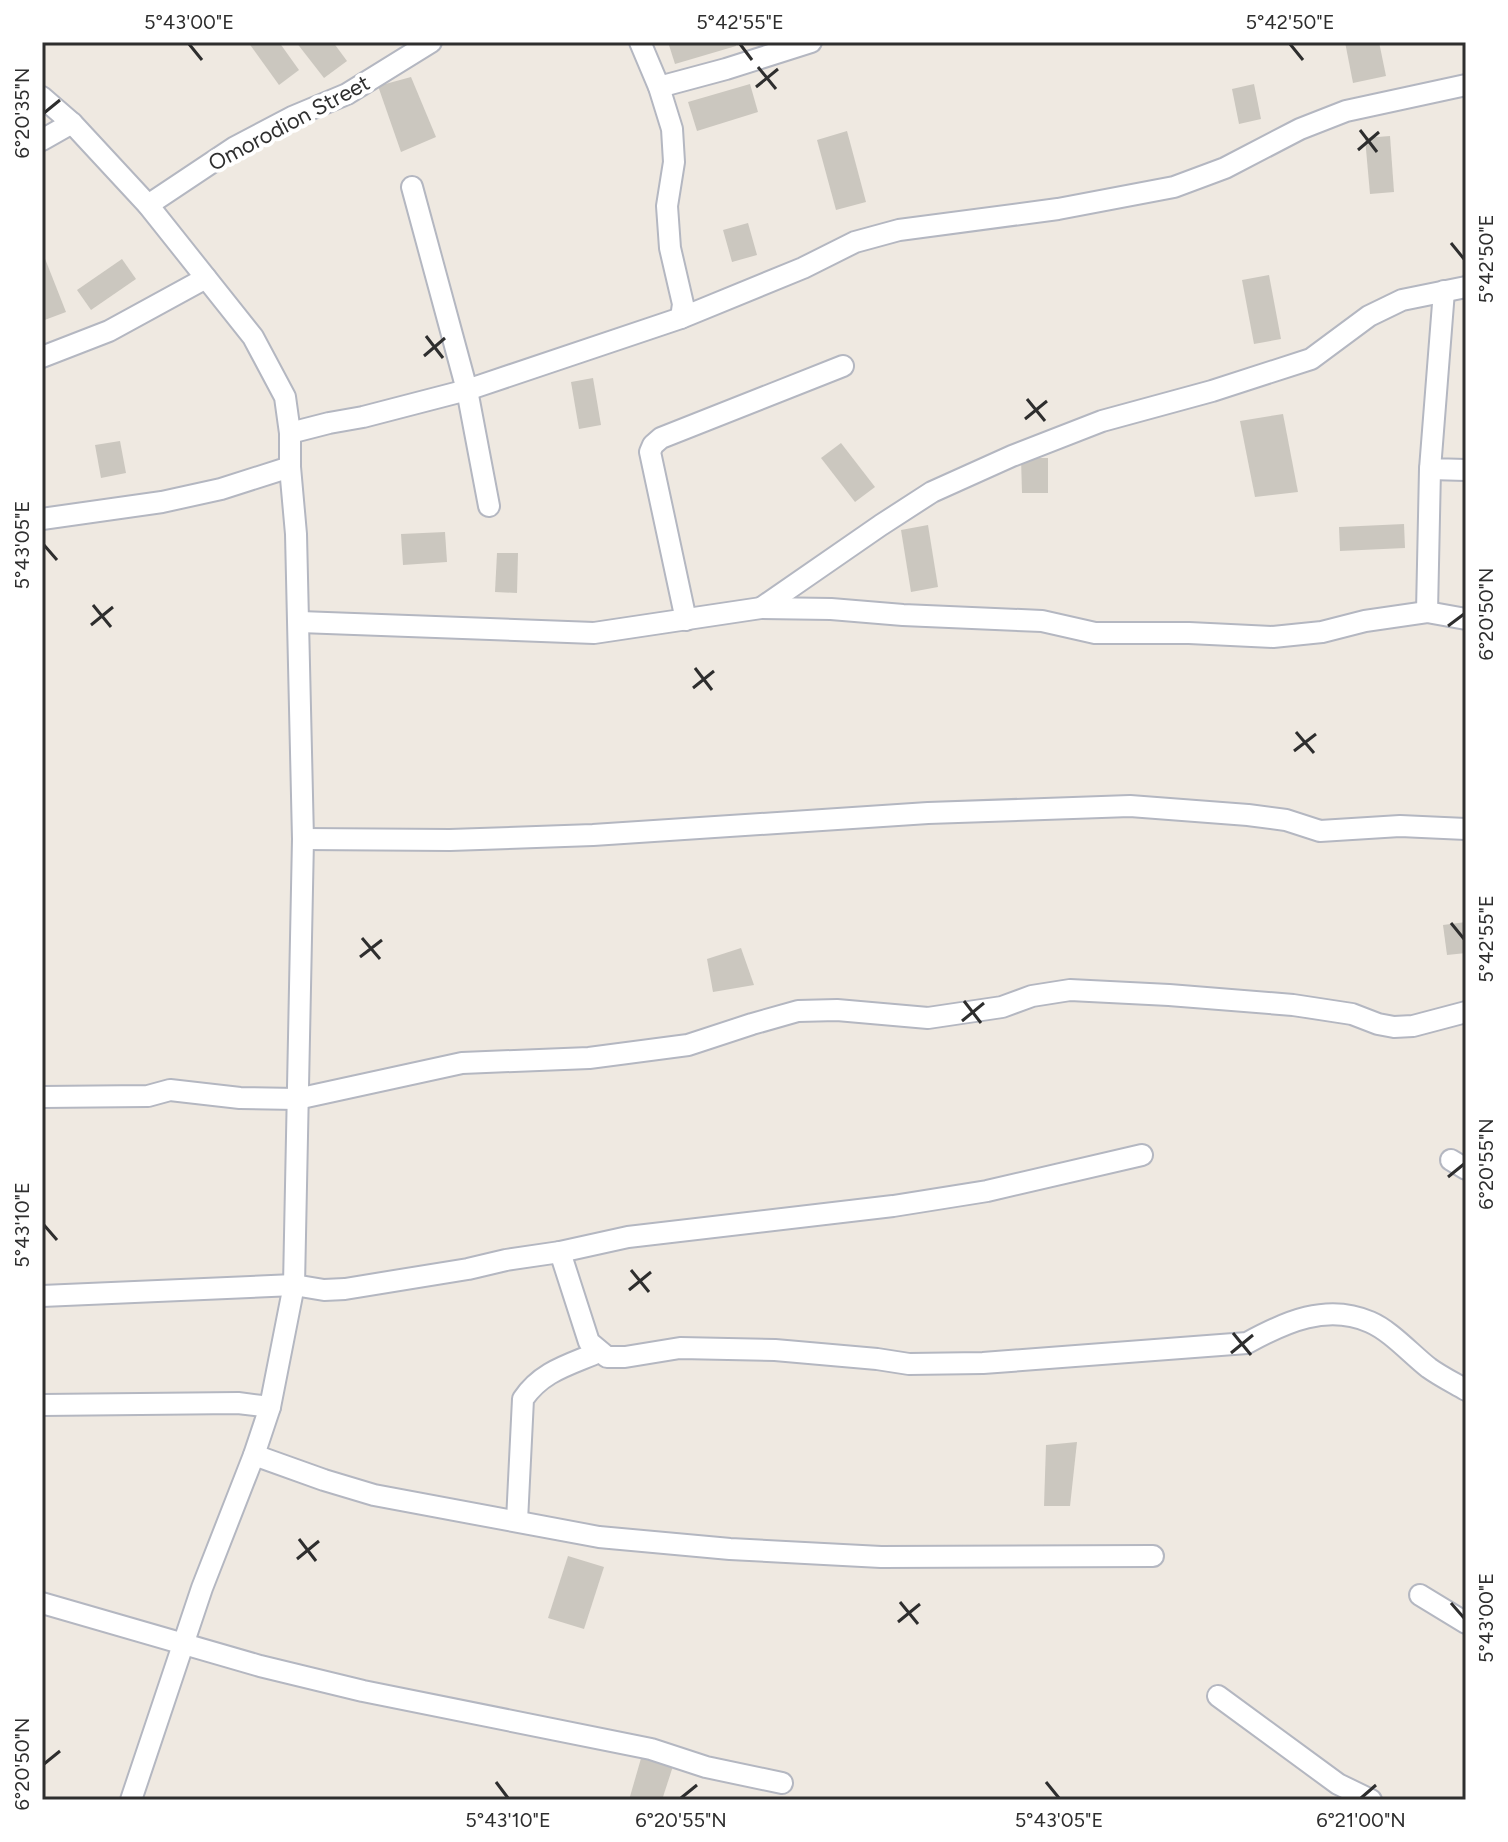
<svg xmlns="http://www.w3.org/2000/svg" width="1508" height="1842" viewBox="0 0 1508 1842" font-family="Figtree,sans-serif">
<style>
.building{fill:#cbc7bf}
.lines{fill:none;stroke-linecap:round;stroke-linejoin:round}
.minor-casing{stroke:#b4b7c1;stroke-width:24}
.minor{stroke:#fff;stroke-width:20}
.ticks{fill:none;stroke:#2e2e2e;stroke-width:3}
.labels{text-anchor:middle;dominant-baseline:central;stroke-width:8;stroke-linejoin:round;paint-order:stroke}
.street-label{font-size:22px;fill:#2e2e2e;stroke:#fff}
.neatline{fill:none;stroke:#2e2e2e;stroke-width:3}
.ticks-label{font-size:20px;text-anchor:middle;fill:#2e2e2e}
</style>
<rect width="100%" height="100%" fill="#efe9e1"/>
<!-- building -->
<g class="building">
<polygon points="248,42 279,42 299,70 279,85"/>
<polygon points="296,42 333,42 347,61 324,78"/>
<polygon points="668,42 735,42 736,46 675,64"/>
<polygon points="1345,42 1379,42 1386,76 1353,83"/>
<polygon points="411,77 436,137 401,152 378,86"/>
<polygon points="750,84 758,112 697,131 688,102"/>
<polygon points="1254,84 1261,119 1239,124 1232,89"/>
<polygon points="847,131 866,202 836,210 817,140"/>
<polygon points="1390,136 1394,192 1370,194 1365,138"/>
<polygon points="748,223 757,255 732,262 723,230"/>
<polygon points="42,251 66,312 42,321"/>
<polygon points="122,259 136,279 91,310 77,290"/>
<polygon points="1269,275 1281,339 1254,344 1242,280"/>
<polygon points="593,378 601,425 579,429 571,382"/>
<polygon points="1283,414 1298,492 1255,497 1240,421"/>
<polygon points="120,441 126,473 101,478 95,445"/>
<polygon points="841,443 875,487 855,502 821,458"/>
<polygon points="1021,458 1048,458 1048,493 1022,493"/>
<polygon points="1404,524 1405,548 1340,551 1339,527"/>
<polygon points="928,525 938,587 911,592 901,530"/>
<polygon points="445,532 447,562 403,565 401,534"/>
<polygon points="497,553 518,553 517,593 495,592"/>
<polygon points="1466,922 1466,953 1447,955 1443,925"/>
<polygon points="741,948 754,985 713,992 707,959"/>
<polygon points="1077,1442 1070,1506 1044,1506 1046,1445"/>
<polygon points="568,1556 604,1567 584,1629 548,1618"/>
<polygon points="642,1755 674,1763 662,1800 629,1800"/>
</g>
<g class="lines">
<!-- minor casing -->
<g class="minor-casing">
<g id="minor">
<polyline points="640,42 659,87 672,129 674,162 667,206 670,248 683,304 681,318"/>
<polyline points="659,87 726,69 811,42"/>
<polyline points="42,97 72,123 148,205 253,337 285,397 290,433 290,467 296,534 303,839 294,1285 270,1407 254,1455 202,1588 131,1800"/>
<polyline points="42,140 72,123"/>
<polyline points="412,187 467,390 489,506"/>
<polyline points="148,205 235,147 292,117 347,94 431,42"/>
<polyline points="1444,291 1430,469 1466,470"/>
<polyline points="42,357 109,331 206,278"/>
<polyline points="290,433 329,423 363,417 467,390 681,318 803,268 855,242 899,230 1058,209 1174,187 1225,168 1300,129 1346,111 1466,85"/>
<polyline points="42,519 162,502 221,489 290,467"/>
<polyline points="761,608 881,525 932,492 1012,456 1102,421 1212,391 1311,359 1369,316 1402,300 1466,287"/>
<polyline points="1427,612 1430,469"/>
<polyline points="686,620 650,452 653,445 661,438 843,366"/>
<polyline points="300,622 594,633 761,608 831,609 903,615 1042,621 1095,633 1189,633 1273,637 1322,632 1365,621 1427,612 1466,619"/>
<polyline points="303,839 450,840 593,835 928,813 1130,806 1248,815 1286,820 1320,831 1400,826 1466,829"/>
<polyline points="42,1097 148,1096 170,1090 240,1098 297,1099 462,1063 589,1058 688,1045 752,1024 798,1011 837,1010 928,1018 1002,1007 1032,996 1070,990 1169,995 1293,1005 1352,1014 1378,1024 1394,1027 1413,1026 1466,1012"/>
<polyline points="1451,1160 1466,1169"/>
<path d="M560,1252L589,1342L607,1357H625L680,1348L775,1350L877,1359L909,1364L983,1363L1247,1343C1285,1322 1327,1303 1370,1322C1391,1331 1411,1354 1429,1368C1440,1376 1454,1383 1466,1390"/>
<polyline points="42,1296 294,1285 324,1290 345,1289 468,1269 506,1260 560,1252 628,1237 893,1206 987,1191 1142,1155"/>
<polyline points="42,1405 238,1403 270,1407"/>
<polyline points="254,1455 324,1480 374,1495 599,1537 730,1549 881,1557 1153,1556"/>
<path d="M517,1521L523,1399C542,1371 569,1365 599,1352"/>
<polyline points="1420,1595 1466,1623"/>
<polyline points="42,1603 260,1666 363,1691 651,1749 706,1767 782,1783"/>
<polyline points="1218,1696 1338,1784 1371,1800"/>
</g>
</g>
<!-- minor -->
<use href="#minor" class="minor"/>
</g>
<!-- ticks -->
<path class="ticks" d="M189,44L202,60M740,44L752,60M1290,44L1303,60M758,67L776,89M756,87L778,69M44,113L60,100M1360,130L1377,152M1358,150L1379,132M1451,243L1464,259M426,336L443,358M424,356L445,338M1027,399L1045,421M1025,419L1047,401M44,545L57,560M93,605L111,627M91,625L113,607M1448,626L1464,614M695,668L712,690M693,688L714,671M1296,732L1314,753M1294,751L1316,734M1451,923L1464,939M362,938L380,959M360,957L382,940M964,1001L981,1023M962,1021L984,1003M1448,1177L1464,1164M44,1225L57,1240M631,1270L649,1292M629,1290L651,1272M1233,1333L1251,1355M1231,1353L1253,1335M299,1539L316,1561M297,1559L319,1541M900,1602L918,1624M1451,1603L1464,1618M898,1622L920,1604M44,1764L60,1751M496,1782L508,1798M1046,1782L1059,1798M681,1798L697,1785M1361,1798L1376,1785"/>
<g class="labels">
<!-- street labels -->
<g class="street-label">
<text transform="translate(289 123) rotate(-28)">Omorodion Street</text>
</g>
</g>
<!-- border -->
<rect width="1508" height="1842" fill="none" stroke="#ffffff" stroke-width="88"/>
<rect x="44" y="44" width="1420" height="1754" class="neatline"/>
<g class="ticks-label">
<text x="189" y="29">5°43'00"E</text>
<text x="740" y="29">5°42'55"E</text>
<text x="1290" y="29">5°42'50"E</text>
<text transform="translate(22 113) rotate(-90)" y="7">6°20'35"N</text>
<text transform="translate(1486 259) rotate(-90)" y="7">5°42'50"E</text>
<text transform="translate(22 545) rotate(-90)" y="7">5°43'05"E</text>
<text transform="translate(1486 614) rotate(-90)" y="7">6°20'50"N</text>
<text transform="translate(1486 939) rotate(-90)" y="7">5°42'55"E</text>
<text transform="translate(1486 1164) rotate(-90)" y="7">6°20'55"N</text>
<text transform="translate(22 1225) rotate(-90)" y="7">5°43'10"E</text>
<text transform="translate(1486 1618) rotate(-90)" y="7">5°43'00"E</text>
<text transform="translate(22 1764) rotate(-90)" y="7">6°20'50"N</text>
<text x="508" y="1827">5°43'10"E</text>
<text x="681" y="1827">6°20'55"N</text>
<text x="1059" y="1827">5°43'05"E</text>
<text x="1361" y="1827">6°21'00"N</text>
</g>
</svg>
